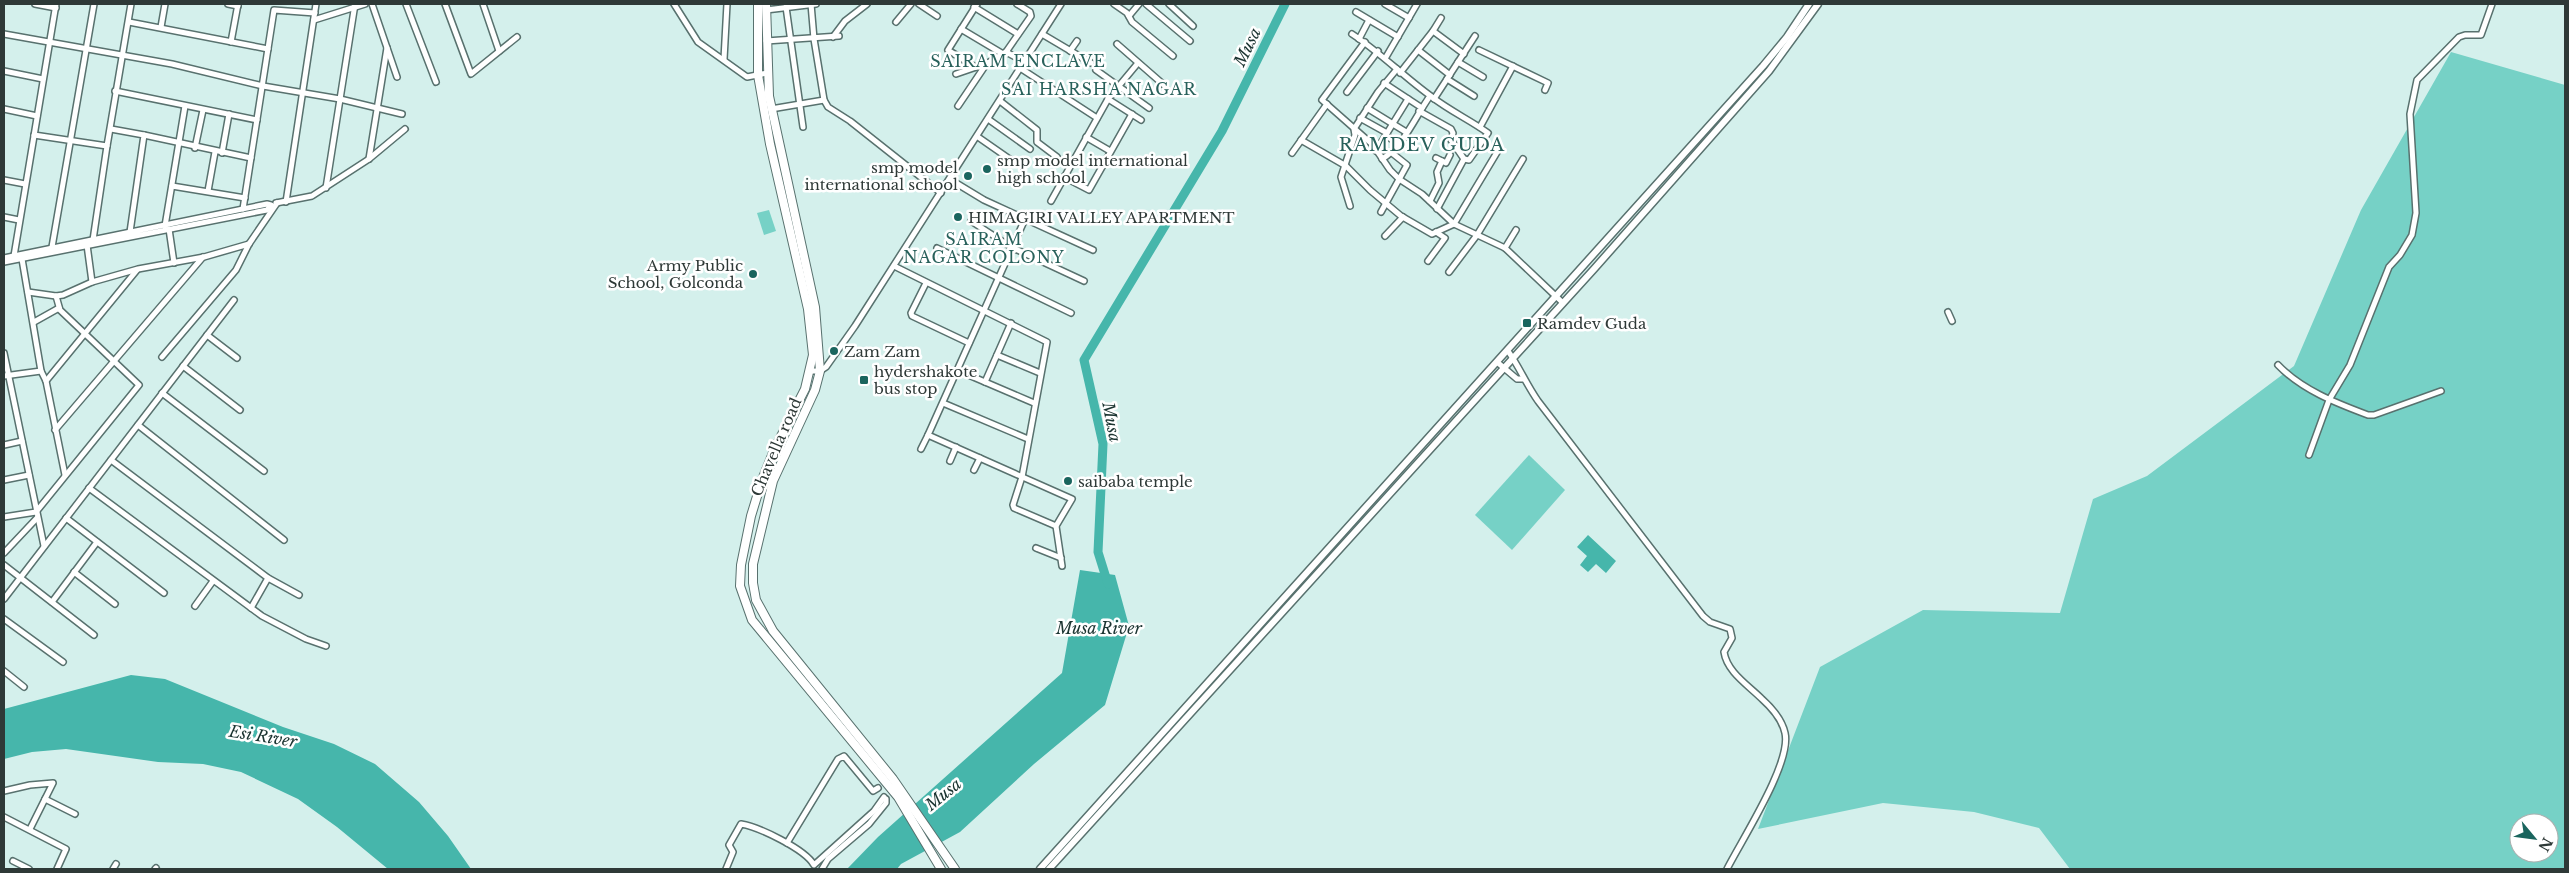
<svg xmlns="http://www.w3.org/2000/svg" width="2569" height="873" viewBox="0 0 2569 873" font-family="'Libre Baskerville',serif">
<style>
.green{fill:#76d1c6;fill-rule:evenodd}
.water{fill:#46b6ab}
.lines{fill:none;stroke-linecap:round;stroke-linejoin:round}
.river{stroke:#46b6ab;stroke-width:9}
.minor-casing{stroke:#58716e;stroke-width:8}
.major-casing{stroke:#58716e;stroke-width:9}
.highway-casing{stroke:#58716e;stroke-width:10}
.minor{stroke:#fff;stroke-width:5}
.major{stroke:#fff;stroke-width:6}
.highway{stroke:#fff;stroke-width:8}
.poi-dot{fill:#1a655e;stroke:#fff;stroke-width:2}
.labels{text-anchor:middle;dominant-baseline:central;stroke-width:5;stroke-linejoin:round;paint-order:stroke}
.poi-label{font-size:15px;fill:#2e3937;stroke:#fff;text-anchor:start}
.street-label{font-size:15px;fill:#2e3937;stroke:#fff}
.water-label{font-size:16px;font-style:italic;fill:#1b3431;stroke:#fff}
.neighbourhood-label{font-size:16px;letter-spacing:1px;fill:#28615b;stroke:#fff}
.quarter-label{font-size:18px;letter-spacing:1px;fill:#28615b;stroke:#fff}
</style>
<rect width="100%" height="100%" fill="#d4f0ec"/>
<!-- green -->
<g class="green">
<path d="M2451,52L2565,85V869H2070L2039,828L1974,812L1883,803L1758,829L1820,667L1923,610L2060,613L2093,499L2147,476L2294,366L2361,210ZM2519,823H2549V853H2519Z"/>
<polygon points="769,210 776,231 764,235 757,213"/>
<polygon points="1529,455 1565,490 1512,550 1475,515"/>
</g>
<!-- water -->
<g class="water">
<polygon points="1588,535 1616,561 1606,573 1596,564 1588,572 1580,565 1587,556 1577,547"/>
<polygon points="1080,570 1115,575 1129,626 1105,705 1034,764 960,832 901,864 897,869 847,869 878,837 1062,673"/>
<polygon points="131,675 165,679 283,727 334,744 375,764 419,802 448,836 471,869 388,869 337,827 298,799 241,772 203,764 158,762 66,749 32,752 4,759 4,709"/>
</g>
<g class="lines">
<!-- river -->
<polyline class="river" points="1108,584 1098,552 1103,444 1084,360 1222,131 1285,4"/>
<!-- minor casing -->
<g class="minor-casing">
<g id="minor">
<polyline points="35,4 56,8"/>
<polyline points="228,4 238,6"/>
<polyline points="372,4 397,77"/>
<polyline points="406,4 436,82"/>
<polyline points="445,4 471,74 517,37"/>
<polyline points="483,4 499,51"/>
<polyline points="674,4 698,42 747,77 767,73"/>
<polyline points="811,4 814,39 824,100 828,107 850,121 941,193"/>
<polyline points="919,4 937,16"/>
<polyline points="1114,4 1127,13 1132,22 1173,56"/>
<polyline points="1146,4 1190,41"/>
<polyline points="1169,4 1193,26"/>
<polyline points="1385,4 1409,18"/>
<polyline points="786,7 803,127"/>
<polyline points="974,7 1018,34"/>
<polyline points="766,10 816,4"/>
<polyline points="1356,12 1398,37"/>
<polyline points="1129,16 1139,4"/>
<polyline points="314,20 365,4"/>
<polyline points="129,22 268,49"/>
<polyline points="896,22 911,4"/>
<polyline points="161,27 165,4"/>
<polyline points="961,29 1003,54"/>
<polyline points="1433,31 1441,18"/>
<polyline points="4,34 172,64 263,86 340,99 402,114"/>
<polyline points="1042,34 1091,63"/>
<path d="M1352,34C1381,53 1404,77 1432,97C1450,111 1470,120 1488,133L1469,160L1464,159"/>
<polyline points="833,37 845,21 867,4"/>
<polyline points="1359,39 1369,20"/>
<polyline points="766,41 839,36"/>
<polyline points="231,42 238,4"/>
<polyline points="1365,42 1322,100 1373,145 1390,170 1399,179 1422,194 1454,224 1505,248 1563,303"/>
<polyline points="1117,44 1164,85"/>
<polyline points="1418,50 1450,75"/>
<polyline points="1479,50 1548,83 1545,90"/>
<polyline points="1070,51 1077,41"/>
<polyline points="1006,52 1025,62"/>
<polyline points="1386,57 1417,4"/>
<polyline points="724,59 727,4"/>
<polyline points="1458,62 1483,77"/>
<polyline points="975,67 948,50 977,4"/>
<polyline points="1020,68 1097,118"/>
<polyline points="1096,70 1149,108"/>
<polyline points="4,71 43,79"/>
<polyline points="1400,73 1433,31 1464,54"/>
<polyline points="956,74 988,63 1006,52 1031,16 1030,12 1017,4"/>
<polyline points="1447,79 1474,96"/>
<polyline points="1384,83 1422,108"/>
<polyline points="115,91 257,120"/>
<polyline points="1347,92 1378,51"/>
<polyline points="1108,99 1141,120"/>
<polyline points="1434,99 1475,36"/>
<polyline points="1000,101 1037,130 1037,142 1057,157"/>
<polyline points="958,106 987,63"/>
<polyline points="1367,108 1406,132"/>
<polyline points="4,109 37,116"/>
<polyline points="771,109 824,100"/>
<polyline points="1419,111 1451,129 1453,133 1451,140 1464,159 1437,209"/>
<polyline points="1360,118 1387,133"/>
<polyline points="988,119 1030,149"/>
<polyline points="1480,127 1513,66"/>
<polyline points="111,129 144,135 130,232"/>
<polyline points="34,135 107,146 131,4"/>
<polyline points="144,135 251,158"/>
<polyline points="1386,136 1400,144"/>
<polyline points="978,137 1011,160"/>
<polyline points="1086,137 1110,151"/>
<polyline points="1301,140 1346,166 1370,190 1401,216 1432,234 1454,224 1499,149"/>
<polyline points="195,148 203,110"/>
<polyline points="1376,151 1408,99"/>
<polyline points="222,153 229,114"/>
<polyline points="1292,153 1327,104"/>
<polyline points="1436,158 1446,163 1450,155"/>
<polyline points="369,159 387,48"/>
<path d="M1382,159C1404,146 1415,117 1430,96"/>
<polyline points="1064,177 1089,190 1132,114"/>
<polyline points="4,180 25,184"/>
<polyline points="951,180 984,200 1093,250"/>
<polyline points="172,186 245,198"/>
<polyline points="326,188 355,4"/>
<polyline points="208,191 215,152"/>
<polyline points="1051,201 1108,99 1138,63"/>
<polyline points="1430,201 1439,183 1437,172 1442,161"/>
<polyline points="286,202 316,4"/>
<polyline points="276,203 312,196 369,159 405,129"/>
<polyline points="1350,206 1341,177 1355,135 1354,129 1378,92 1397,69"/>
<polyline points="243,209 274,10 315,13"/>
<polyline points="1381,212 1407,165 1392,153"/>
<polyline points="4,217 19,220"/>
<polyline points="1025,219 928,435 1072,499 1056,526 1062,566"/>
<polyline points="971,221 1011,247 1084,281"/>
<polyline points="165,226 185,106"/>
<polyline points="169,229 174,263"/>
<polyline points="1385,236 1403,217"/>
<polyline points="93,240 107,146"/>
<polyline points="87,245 92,282"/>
<polyline points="52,247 94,4"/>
<polyline points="937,248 1071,313"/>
<polyline points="1505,248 1516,230"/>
<polyline points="14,256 56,4"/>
<polyline points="4,258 267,204 271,205 267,210 4,262"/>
<polyline points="22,259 41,371"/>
<polyline points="1428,261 1445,238 1436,232"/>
<polyline points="894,266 1047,342 1022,477 1013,505 1014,508 1056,526"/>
<polyline points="1449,272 1477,235 1523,159"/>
<polyline points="926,283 911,313 912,316 969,343"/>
<polyline points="28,292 56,296 63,295 92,282 138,269 204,257 249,244"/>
<polyline points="1948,312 1952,321"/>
<polyline points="34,322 59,308"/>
<polyline points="207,335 237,358"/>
<path d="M1508,351C1520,368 1526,384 1538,401L1703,616L1710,622L1730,629L1732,638L1724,652C1727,672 1748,685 1762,699C1772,708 1782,719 1785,733C1792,763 1741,841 1727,869"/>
<polyline points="4,353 44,546"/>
<polyline points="997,355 1040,373"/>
<polyline points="162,357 236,270 249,244 277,203"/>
<polyline points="1497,362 1517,379 1523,379"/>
<path d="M2278,365C2302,390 2336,403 2368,415H2374L2441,391"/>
<polyline points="183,366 240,410"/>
<polyline points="957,370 1034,403"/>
<polyline points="810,371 820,371 826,367 855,326 1061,4"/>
<polyline points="4,376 41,371 46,381 65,475"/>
<polyline points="46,381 137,270"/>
<polyline points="985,382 1011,323"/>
<polyline points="162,393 264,471"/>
<polyline points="943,403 1028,439"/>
<polyline points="138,425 284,540"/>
<polyline points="55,430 203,257"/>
<polyline points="4,445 22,441"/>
<polyline points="921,449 928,435"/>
<polyline points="2309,455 2329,400 2350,365 2389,267 2400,255 2412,235 2416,213 2410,114 2417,80 2459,37 2465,35 2481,35 2492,4"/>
<polyline points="111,460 268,578 299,595"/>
<polyline points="950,461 956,447"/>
<polyline points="974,470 980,458"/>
<polyline points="4,480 29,475"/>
<polyline points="89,488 262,616 306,639 326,646"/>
<polyline points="4,517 36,512 139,385 60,310 56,296"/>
<polyline points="66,518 164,593"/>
<polyline points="1036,548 1061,558"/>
<polyline points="4,553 37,518"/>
<polyline points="4,565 94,635"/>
<polyline points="74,572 115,604"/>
<polyline points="4,599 234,300"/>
<polyline points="52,602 97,542"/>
<polyline points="195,606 213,581"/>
<polyline points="251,608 268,578"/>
<polyline points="4,619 63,662"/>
<polyline points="4,671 24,687"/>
<polyline points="4,791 30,785 53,783 30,829"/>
<polyline points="45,799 75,814"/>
<polyline points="4,817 66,849 57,869"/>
<polyline points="787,843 838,759 844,756 873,791 878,788"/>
<polyline points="13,861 29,869"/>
<polyline points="113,869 116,864"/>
<polyline points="155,869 156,868"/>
<path d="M726,869L733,852L729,845L741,824C759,827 805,849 814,865L874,811L884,797"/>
<polyline points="822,869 828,859 869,824 886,803 886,799"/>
</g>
</g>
<!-- major casing -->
<g class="major-casing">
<g id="major">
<polyline points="1040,869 1763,66 1787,37 1809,4"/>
<polyline points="1049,869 1594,269 1769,71 1818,4"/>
</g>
</g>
<!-- highway casing -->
<g class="highway-casing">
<g id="highway">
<polyline points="758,4 758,75 770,144 808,309 813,355 805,389 775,448 762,480 751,516 741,565 740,586 752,620 898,797 941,869"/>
<polyline points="766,4 769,96 815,307 820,371 815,390 773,481 753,564 753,583 756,600 773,631 893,779 955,869"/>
</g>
</g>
<!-- minor -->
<use href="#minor" class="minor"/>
<!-- major -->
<use href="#major" class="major"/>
<!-- highway -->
<use href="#highway" class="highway"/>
</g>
<!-- markers -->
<g class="poi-dot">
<circle cx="987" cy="169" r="5"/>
<circle cx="968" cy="176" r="5"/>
<circle cx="958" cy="217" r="5"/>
<circle cx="753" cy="274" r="5"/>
<rect x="1522" y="318" width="10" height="10" rx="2.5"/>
<circle cx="834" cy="351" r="5"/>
<rect x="859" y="375" width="10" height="10" rx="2.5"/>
<circle cx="1068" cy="481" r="5"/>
</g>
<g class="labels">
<!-- poi labels -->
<g class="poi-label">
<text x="997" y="160">smp model international<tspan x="997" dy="17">high school</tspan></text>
<text x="958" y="167" text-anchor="end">smp model<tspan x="958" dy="17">international school</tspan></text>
<text x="968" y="217">HIMAGIRI VALLEY APARTMENT</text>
<text x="743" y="265" text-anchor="end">Army Public<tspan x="743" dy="17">School, Golconda</tspan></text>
<text x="1537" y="323">Ramdev Guda</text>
<text x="844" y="351">Zam Zam</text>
<text x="874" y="371">hydershakote<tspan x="874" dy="17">bus stop</tspan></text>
<text x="1078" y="481">saibaba temple</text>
</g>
<!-- street labels -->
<g class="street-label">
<text transform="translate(776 447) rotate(-67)">Chavella road</text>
</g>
<!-- water labels -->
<g class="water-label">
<text transform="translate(1247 47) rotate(-64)">Musa</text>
<text transform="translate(1112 422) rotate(79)">Musa</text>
<text x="1099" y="628">Musa River</text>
<text transform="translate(263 736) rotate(9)">Esi River</text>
<text transform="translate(943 794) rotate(-39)">Musa</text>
</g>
<!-- neighbourhood labels -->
<g class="neighbourhood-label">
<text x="1018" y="61">SAIRAM ENCLAVE</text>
<text x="1099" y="89">SAI HARSHA NAGAR</text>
<text x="984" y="239">SAIRAM<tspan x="984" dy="18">NAGAR COLONY</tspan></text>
</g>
<!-- quarter labels -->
<g class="quarter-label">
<text x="1422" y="145">RAMDEV GUDA</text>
</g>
</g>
<!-- border -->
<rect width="2569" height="873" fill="none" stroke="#2e3937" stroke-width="10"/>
<!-- north arrow -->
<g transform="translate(2534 838) rotate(119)"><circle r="24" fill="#ffffff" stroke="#abb0af"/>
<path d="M0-4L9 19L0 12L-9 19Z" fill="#1a655e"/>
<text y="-8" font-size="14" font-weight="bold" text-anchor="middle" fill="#2e3937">N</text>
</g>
</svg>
